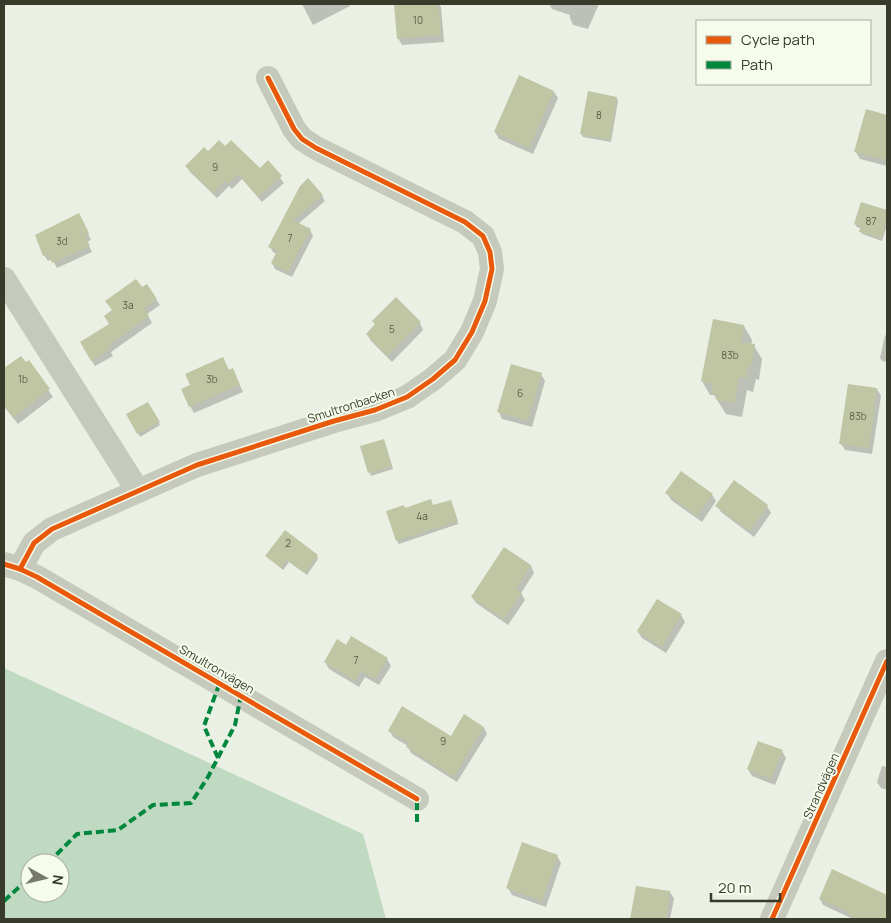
<svg xmlns="http://www.w3.org/2000/svg" width="891" height="923" viewBox="0 0 891 923" font-family="Manrope,sans-serif">
<style>
.green{fill:#c0d9c1;fill-rule:evenodd}
.shadow{fill:#0003}
.building{fill:#c0c5a4}
.lines{fill:none;stroke-linecap:round;stroke-linejoin:round}
.street{stroke:#c5cabc;stroke-width:24}
.quiet{stroke:#00873e;stroke-width:4;stroke-dasharray:8 4;stroke-linecap:butt}
.cycleway-casing{stroke:#f5fcec;stroke-width:8}
.cycleway{stroke:#e8590c;stroke-width:5}
.labels{text-anchor:middle;dominant-baseline:central;stroke-width:4;stroke-linejoin:round;paint-order:stroke}
.number-label{font-size:10px;fill:#5a5e48}
.street-label{font-size:12px;fill:#383b29;stroke:#f5fcec}
</style>
<rect width="100%" height="100%" fill="#ebf0e4"/>
<!-- green -->
<path class="green" d="M4,668L363,834L386,919H4ZM30,863H60V893H30Z"/>
<!-- shadow -->
<g class="shadow">
<polygon points="302,4 349,4 350,6 313,25"/>
<polygon points="395,4 439,4 441,7 444,42 402,45 398,38"/>
<polygon points="549,4 599,4 588,29 573,25 570,18 570,15 552,9"/>
<polygon points="554,92 558,98 533,154 499,139 495,132"/>
<polygon points="616,98 618,101 611,142 583,137 581,134"/>
<polygon points="867,111 887,116 887,166 860,159 856,152"/>
<polygon points="225,148 260,169 268,162 284,183 262,202 242,179 232,189 229,186 217,198 190,172 187,166 208,153"/>
<polygon points="301,187 322,196 325,201 298,224 310,230 313,236 292,277 275,269 272,263 277,254 273,252 270,247"/>
<polygon points="862,204 887,212 887,225 882,241 862,234 861,231 862,229 857,227 855,224"/>
<polygon points="82,220 91,240 87,242 92,252 57,268 52,259 48,261 44,255"/>
<polygon points="141,289 156,299 160,305 147,314 152,323 111,352 113,356 95,366 81,342 111,325"/>
<polygon points="420,323 423,330 392,362 371,341 367,334"/>
<polygon points="744,326 752,340 751,345 754,346 762,359 759,380 756,379 753,392 747,390 742,417 726,414 714,395 710,395 702,381"/>
<polygon points="885,335 887,336 887,362 882,361 880,358"/>
<polygon points="21,358 25,363 28,361 53,397 18,424 4,406 4,370"/>
<polygon points="233,370 243,392 194,413 190,406 229,371"/>
<polygon points="541,374 545,381 532,427 502,419 499,412"/>
<polygon points="877,389 881,396 872,454 845,450 841,444"/>
<polygon points="148,403 160,425 140,437 128,414"/>
<polygon points="385,444 393,469 371,476 362,447"/>
<polygon points="667,493 712,495 716,501 702,522 671,500"/>
<polygon points="452,504 458,524 399,544 397,541 405,509"/>
<polygon points="717,506 767,506 771,513 754,537 721,512"/>
<polygon points="504,548 531,566 534,573 521,593 525,600 508,625 476,603 472,597"/>
<polygon points="267,556 317,556 318,559 307,575 289,562 283,570"/>
<polygon points="681,615 685,622 666,653 642,638 638,632"/>
<polygon points="346,646 387,659 391,666 379,685 365,677 359,687 329,669 325,662"/>
<polygon points="464,716 484,728 487,734 457,782 411,753 408,746 393,737 390,731 451,737"/>
<polygon points="782,751 786,758 775,785 752,776 748,769"/>
<polygon points="882,766 887,767 887,790 881,788 877,782"/>
<polygon points="557,856 561,863 546,907 512,895 508,888"/>
<polygon points="832,871 887,897 887,919 853,919 823,905 820,899"/>
<polygon points="637,887 670,892 674,899 670,919 631,919"/>
</g>
<!-- building -->
<g class="building">
<polygon points="394,4 438,4 441,35 397,39"/>
<polygon points="519,75 554,91 529,148 494,132"/>
<polygon points="588,91 617,97 610,140 580,134"/>
<polygon points="866,109 887,115 887,150 885,160 854,152"/>
<polygon points="219,140 225,146 231,140 260,168 268,160 282,176 258,197 238,174 228,184 225,181 213,193 185,166 204,147 208,151"/>
<polygon points="308,178 323,195 293,220 311,229 288,272 271,263 277,251 268,247 300,186"/>
<polygon points="861,202 887,210 887,218 881,238 859,232 861,226 854,224"/>
<polygon points="79,213 89,233 85,236 90,246 52,263 48,254 43,256 35,235"/>
<polygon points="136,279 142,287 147,284 157,299 144,308 149,316 108,346 110,349 91,361 80,342 109,324 104,316 112,310 105,301"/>
<polygon points="396,297 421,322 387,356 366,334 375,324 372,321"/>
<polygon points="713,319 744,325 741,342 755,344 751,367 748,366 746,378 739,377 735,403 716,400 718,395 711,394 713,384 701,381"/>
<polygon points="21,356 26,362 29,360 50,389 13,418 4,406 4,368"/>
<polygon points="223,357 229,370 233,368 240,385 189,407 181,389 190,385 185,374"/>
<polygon points="511,364 542,373 528,421 497,412"/>
<polygon points="848,384 877,388 869,448 839,444"/>
<polygon points="148,402 160,422 137,434 126,414"/>
<polygon points="384,439 392,466 368,473 360,446"/>
<polygon points="681,471 713,494 697,516 665,493"/>
<polygon points="734,480 768,505 750,531 715,506"/>
<polygon points="431,499 433,505 451,500 458,521 396,541 386,511 404,505 405,508"/>
<polygon points="285,530 318,555 305,573 287,560 281,568 265,556"/>
<polygon points="504,547 531,565 516,589 522,593 504,619 471,597"/>
<polygon points="657,599 682,614 662,647 637,631"/>
<polygon points="351,636 388,658 375,679 361,671 355,681 324,662 337,639 346,645"/>
<polygon points="402,706 451,736 464,714 484,727 454,777 406,747 409,743 388,731"/>
<polygon points="758,741 783,750 771,779 747,769"/>
<polygon points="522,842 558,855 542,901 506,888"/>
<polygon points="832,869 887,895 887,919 859,919 847,914 848,912 819,899"/>
<polygon points="636,886 670,891 666,919 630,919"/>
</g>
<g class="lines">
<!-- street -->
<g class="street">
<polyline points="4,279 138,491"/>
<polyline points="4,564 20,569 37,577 417,799"/>
<polyline points="20,569 34,543 52,529 197,465 334,421 375,410 407,397 433,379 455,360 472,332 485,301 492,269 490,252 483,236 465,222 316,148 302,139 294,129 268,78"/>
<polyline points="772,919 887,661"/>
</g>
<!-- quiet -->
<g class="quiet">
<polyline points="218,758 204,726 220,682"/>
<polyline points="417,822 417,799"/>
<polyline points="48,863 77,834 118,830 153,805 191,803 208,777 235,725 241,695"/>
<polyline points="4,901 30,877"/>
</g>
<!-- cycleway casing -->
<g class="cycleway-casing">
<g id="cycleway">
<polyline points="4,564 20,569 37,577 417,799"/>
<polyline points="20,569 34,543 52,529 197,465 334,421 375,410 407,397 433,379 455,360 472,332 485,301 492,269 490,252 483,236 465,222 316,148 302,139 294,129 268,78"/>
<polyline points="772,919 887,661"/>
</g>
</g>
<!-- cycleway -->
<use href="#cycleway" class="cycleway"/>
</g>
<g class="labels">
<!-- number labels -->
<g class="number-label">
<text x="418" y="20">10</text>
<text x="599" y="115">8</text>
<text x="215" y="167">9</text>
<text x="871" y="221">87</text>
<text x="290" y="238">7</text>
<text x="62" y="241">3d</text>
<text x="128" y="305">3a</text>
<text x="392" y="329">5</text>
<text x="730" y="355">83b</text>
<text x="23" y="379">1b</text>
<text x="212" y="379">3b</text>
<text x="520" y="393">6</text>
<text x="858" y="416">83b</text>
<text x="422" y="516">4a</text>
<text x="288" y="543">2</text>
<text x="356" y="660">7</text>
<text x="443" y="741">9</text>
</g>
<!-- street labels -->
<g class="street-label">
<text transform="translate(351 405) rotate(-18)">Smultronbacken</text>
<text transform="translate(217 669) rotate(30)">Smultronvägen</text>
<text transform="translate(821 786) rotate(-66)">Strandvägen</text>
</g>
</g>
<!-- border -->
<rect width="891" height="923" fill="none" stroke="#383b29" stroke-width="10"/>
<!-- legend -->
<rect x="696" y="20" width="175" height="65" fill="#f5fcec" stroke="#a9af9e"/>
<rect x="706" y="36" width="25" height="8" fill="#e8590c" stroke="#a9af9e"/>
<text x="741" y="45" font-size="15" fill="#383b29">Cycle path</text>
<rect x="706" y="61" width="25" height="8" fill="#00873e" stroke="#a9af9e"/>
<text x="741" y="70" font-size="15" fill="#383b29">Path</text>
<!-- north arrow -->
<g transform="translate(45 878) rotate(98)"><circle r="24" fill="#f5fcec" stroke="#a9af9e"/>
<path d="M0-4L9 19L0 12L-9 19Z" fill="#777a6a"/>
<text y="-8" font-size="14" font-weight="bold" text-anchor="middle" fill="#383b29">N</text>
</g>
<!-- scale -->
<path d="M711 893v8h69v-8" fill="none" stroke="#383b29" stroke-width="2.5"/>
<text x="718" y="893" font-size="15" fill="#383b29" stroke="#f5fcec" stroke-width="4" paint-order="stroke">20 m</text>
</svg>
